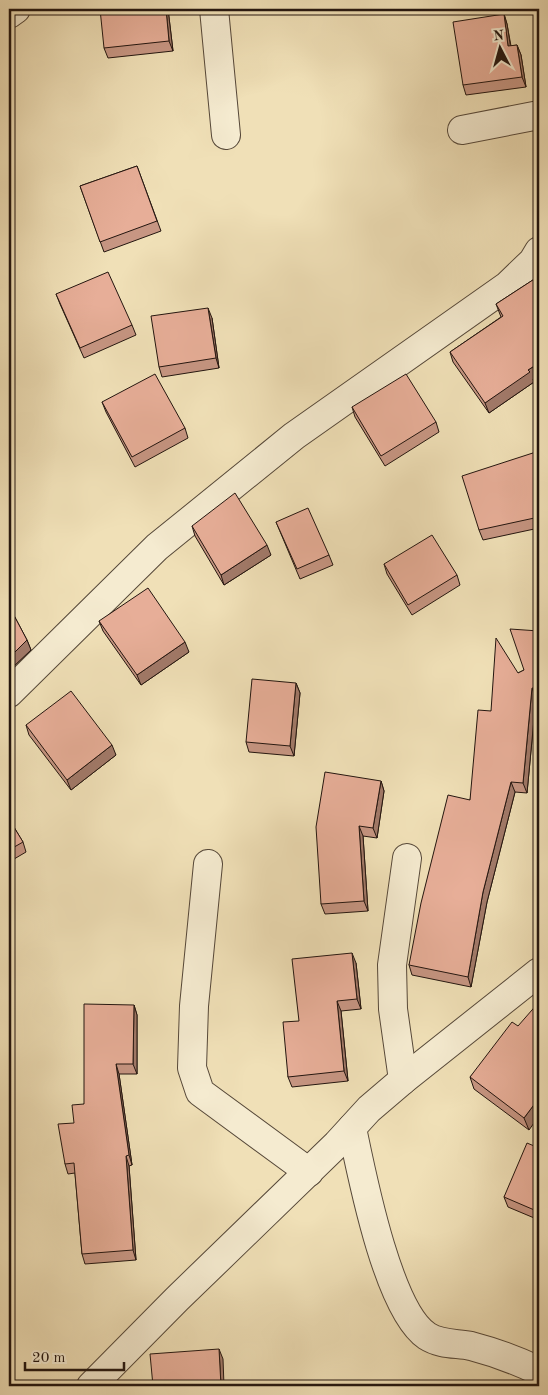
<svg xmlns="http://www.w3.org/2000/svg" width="548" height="1395" viewBox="0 0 548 1395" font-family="'Old Standard TT',serif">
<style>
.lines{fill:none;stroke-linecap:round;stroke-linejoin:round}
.minor-casing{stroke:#564839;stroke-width:30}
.minor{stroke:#f5ebd0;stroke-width:28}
.wall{fill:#c79683;stroke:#23150f}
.shaded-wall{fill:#a27a6a;stroke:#23150f}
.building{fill:#e7ae98;stroke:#23150f}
</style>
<rect width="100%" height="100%" fill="#f0e0b7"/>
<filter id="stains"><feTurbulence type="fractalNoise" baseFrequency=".004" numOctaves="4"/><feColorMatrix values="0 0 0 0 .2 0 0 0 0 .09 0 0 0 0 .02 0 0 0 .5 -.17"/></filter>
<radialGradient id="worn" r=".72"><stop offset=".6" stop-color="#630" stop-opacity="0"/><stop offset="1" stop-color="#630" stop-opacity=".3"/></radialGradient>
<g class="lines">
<!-- minor casing -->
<g class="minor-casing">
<g id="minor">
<polyline points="214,9 226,135"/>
<polyline points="9,14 16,9"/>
<polyline points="462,130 539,115"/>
<polyline points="9,693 157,547 294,436 507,286 533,261 539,251"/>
<polyline points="208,864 194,1006 192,1068 200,1092 309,1172"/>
<polyline points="403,1080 393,1009 392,965 407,858"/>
<path d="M352,1128C362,1176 388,1310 427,1336C441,1345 457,1343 471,1346C494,1352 518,1361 539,1371"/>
<polyline points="91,1386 177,1299 337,1144 369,1109 403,1080 539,972"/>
</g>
</g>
<!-- minor -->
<use href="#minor" class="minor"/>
</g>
<!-- wall -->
<g class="wall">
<polygon points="168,9 173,51 108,58 104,48"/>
<polygon points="504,14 507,24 511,46 517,45 521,55 526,87 466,95 463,85"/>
<polygon points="137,166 161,231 104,252 80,186"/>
<polygon points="539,276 539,375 533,379 534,382 489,413 453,362 450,352 501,317 496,304"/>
<polygon points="56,294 132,325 136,335 84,358 60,304"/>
<polygon points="212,318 219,368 162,377 159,367"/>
<polygon points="102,402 185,428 188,438 135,467 106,412"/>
<polygon points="352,407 436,422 439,432 385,466 355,417"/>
<polygon points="539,451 539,528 483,540 479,530"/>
<polygon points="276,522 329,555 333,565 300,579"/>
<polygon points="192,526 271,555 224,585 195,536"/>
<polygon points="384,564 457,575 460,585 412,615 387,574"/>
<polygon points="9,606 27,640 31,650 12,668 9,670"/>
<polygon points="99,621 189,652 141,685 103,631"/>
<polygon points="539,631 539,698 536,698 527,793 515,792 487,902 471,987 412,975 409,965 470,800 491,711 518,673 524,670"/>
<polygon points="296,683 300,693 294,756 249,752 246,742"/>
<polygon points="26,725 116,755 71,790 29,735"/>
<polygon points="381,781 384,791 377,838 363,836 368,911 325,914 321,904"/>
<polygon points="9,819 23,842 26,852 9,862"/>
<polygon points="356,963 361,1009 341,1011 348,1081 292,1087 288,1077 299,1021"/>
<polygon points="134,1005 137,1015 137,1074 119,1074 132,1165 129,1166 136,1260 85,1264 82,1254 75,1173 68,1174 65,1164 84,1104"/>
<polygon points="518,1026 529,1130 474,1089 470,1077"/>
<polygon points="539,1148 539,1220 508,1207 504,1197"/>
</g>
<!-- shaded-wall -->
<g class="shaded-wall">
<polygon points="166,9 168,9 173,51 169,41"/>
<polygon points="504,14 507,24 512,56 508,46"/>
<polygon points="517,45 521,55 526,87 522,77"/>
<polygon points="208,308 212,318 219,368 216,358"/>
<polygon points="539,363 539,375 533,379 534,382 489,413 485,403 528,370"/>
<polygon points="267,545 271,555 224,585 221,575"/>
<polygon points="27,640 31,650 12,668 9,661 9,658"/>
<polygon points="185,642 189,652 141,685 137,675"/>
<polygon points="296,683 300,693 294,756 290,746"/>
<polygon points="532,688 536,698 527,793 523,783"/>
<polygon points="112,745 116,755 71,790 67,780"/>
<polygon points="381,781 384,791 377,838 373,828"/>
<polygon points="511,782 515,792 487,902 471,987 468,977 483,892"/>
<polygon points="359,826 363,836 368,911 364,901"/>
<polygon points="352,953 356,963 361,1009 357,999"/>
<polygon points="337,1001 341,1011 348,1081 344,1071"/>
<polygon points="134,1005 137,1015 137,1074 133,1064"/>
<polygon points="116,1064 119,1074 132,1165 129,1155"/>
<polygon points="539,1098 539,1116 529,1130 524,1118"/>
<polygon points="126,1156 129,1166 136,1260 133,1250"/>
<polygon points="219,1349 223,1359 224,1386 221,1386"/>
</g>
<!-- building -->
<g class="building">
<polygon points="100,9 166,9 169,41 104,48"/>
<polygon points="504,14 508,46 517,45 522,77 463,85 453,22"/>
<polygon points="137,166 157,221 100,242 80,186"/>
<polygon points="108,272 132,325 80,348 56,294"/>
<polygon points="539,276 539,363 528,370 530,372 485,403 450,352 503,316 496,304"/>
<polygon points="208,308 216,358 159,367 151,316"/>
<polygon points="155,374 185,428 132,457 102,402"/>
<polygon points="406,374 436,422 381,456 352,407"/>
<polygon points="539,451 539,517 479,530 462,476"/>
<polygon points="235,493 267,545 221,575 192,526"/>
<polygon points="308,508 329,555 297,569 276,522"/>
<polygon points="432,535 457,575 408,605 384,564"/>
<polygon points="148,588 185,642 137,675 99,621"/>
<polygon points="9,606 27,640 9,658"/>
<polygon points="510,629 539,631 539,688 532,688 523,783 511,782 483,892 468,977 409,965 421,903 448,795 470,800 478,710 491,711 496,638 518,673 524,670"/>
<polygon points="252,679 296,683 290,746 246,742"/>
<polygon points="71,691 112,745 67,780 26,725"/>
<polygon points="325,772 381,781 373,828 359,826 364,901 321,904 316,827"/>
<polygon points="9,819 23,842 9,850"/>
<polygon points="352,953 357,999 337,1001 344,1071 288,1077 283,1022 299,1021 292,959"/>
<polygon points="539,1002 539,1098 524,1118 470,1077 512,1022 518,1026"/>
<polygon points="84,1004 134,1005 133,1064 116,1064 129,1155 126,1156 133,1250 82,1254 74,1163 65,1164 58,1124 74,1123 72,1105 84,1104"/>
<polygon points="527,1143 539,1148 539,1212 504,1197"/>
<polygon points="219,1349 221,1386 153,1386 150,1354"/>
</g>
<!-- margin -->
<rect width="548" height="1395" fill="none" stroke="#f0e0b7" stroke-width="30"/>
<rect x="10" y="10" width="528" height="1375" fill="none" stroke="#23150f" stroke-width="2.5"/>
<rect x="15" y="15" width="518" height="1365" fill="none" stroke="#23150f"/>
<!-- north arrow -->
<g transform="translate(500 48) rotate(354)" stroke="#f5ebd0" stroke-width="4" paint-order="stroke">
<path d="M0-4L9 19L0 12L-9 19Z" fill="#23150f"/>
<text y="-8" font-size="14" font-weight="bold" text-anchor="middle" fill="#23150f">N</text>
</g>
<!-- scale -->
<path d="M25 1362v8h99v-8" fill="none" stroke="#23150f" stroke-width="2.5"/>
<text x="32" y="1362" font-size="15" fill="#23150f" stroke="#f5ebd0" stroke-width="4" paint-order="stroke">20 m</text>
<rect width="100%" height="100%" filter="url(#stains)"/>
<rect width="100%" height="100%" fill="url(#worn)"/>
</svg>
